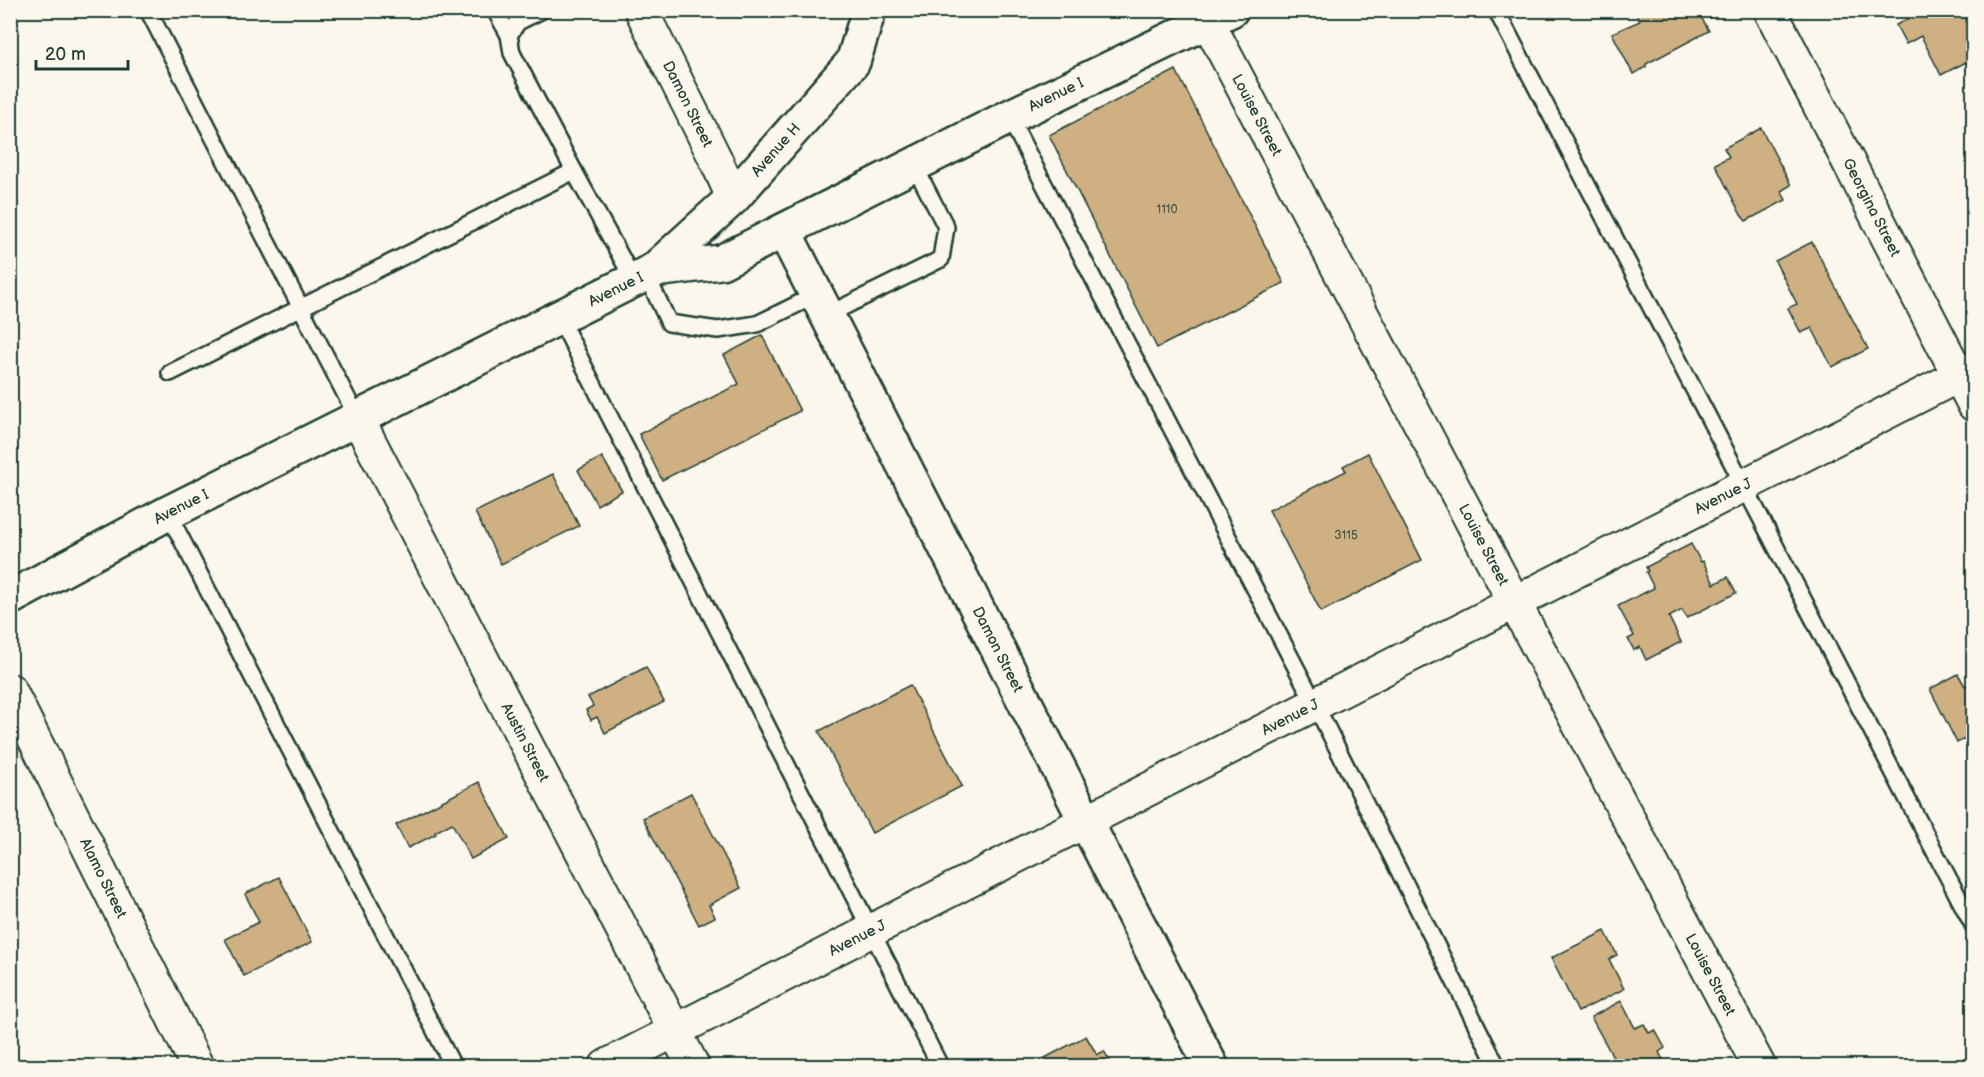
<svg xmlns="http://www.w3.org/2000/svg" width="1984" height="1077" viewBox="0 0 1984 1077" font-family="'Balsamiq Sans',sans-serif">
<style>
.building{fill:#ceb082;stroke:#1f3d34;stroke-width:1.5}
.lines{fill:none;stroke-linecap:round;stroke-linejoin:round}
.lane-casing{stroke:#1f3d34;stroke-width:20}
.street-casing{stroke:#1f3d34;stroke-width:36}
.secondary-casing{stroke:#1f3d34;stroke-width:38}
.primary-casing{stroke:#1f3d34;stroke-width:38}
.lane{stroke:#fbf7ec;stroke-width:15}
.street{stroke:#fbf7ec;stroke-width:32}
.secondary{stroke:#fbf7ec;stroke-width:33}
.primary{stroke:#fbf7ec;stroke-width:33}
.labels{text-anchor:middle;dominant-baseline:central;stroke-width:6;stroke-linejoin:round;paint-order:stroke}
.number-label{font-size:12px;fill:#4b5a48}
.street-label{font-size:15px;fill:#1f3d34;stroke:#fbf7ec}
</style>
<rect width="100%" height="100%" fill="#fbf7ec"/>
<filter id="ink" filterUnits="userSpaceOnUse"><feTurbulence type="fractalNoise" baseFrequency=".0167" numOctaves="2"/><feDisplacementMap in="SourceGraphic" scale="12" xChannelSelector="R" yChannelSelector="G"/><feConvolveMatrix kernelMatrix="1 2 1 2 8 2 1 2 1" color-interpolation-filters="sRGB"/></filter>
<g filter="url(#ink)">
<!-- building -->
<g class="building">
<polygon points="1634,10 1707,10 1700,15 1709,31 1646,64 1646,67 1633,74 1612,33 1640,21"/>
<polygon points="1923,10 1974,10 1974,58 1941,75 1921,36 1906,44 1896,25"/>
<polygon points="1176,70 1284,283 1157,348 1049,135"/>
<polygon points="1761,128 1791,185 1781,191 1786,200 1746,221 1741,215 1715,164 1729,157 1724,148"/>
<polygon points="1812,242 1868,349 1832,367 1812,328 1801,333 1788,308 1797,304 1775,261"/>
<polygon points="762,335 800,411 662,480 639,434 739,384 724,355"/>
<polygon points="1368,453 1422,560 1321,612 1269,510 1346,471 1343,466"/>
<polygon points="602,457 622,491 597,505 578,470"/>
<polygon points="553,474 579,526 501,564 475,512"/>
<polygon points="1691,544 1701,562 1703,561 1714,584 1728,577 1736,593 1687,618 1682,610 1669,617 1681,642 1646,660 1640,647 1634,650 1628,639 1634,636 1618,606 1654,588 1646,572 1648,571 1646,567"/>
<polygon points="646,667 664,702 605,733 597,717 591,720 586,710 593,706 588,697"/>
<polygon points="1958,674 1965,686 1974,682 1974,734 1957,743 1930,689"/>
<polygon points="910,685 962,786 872,833 819,731"/>
<polygon points="479,782 509,839 471,859 452,823 435,832 436,834 408,848 396,825"/>
<polygon points="691,793 741,888 709,905 715,917 699,925 643,818"/>
<polygon points="279,877 312,942 244,976 225,939 259,922 245,894"/>
<polygon points="1605,931 1617,955 1609,959 1624,989 1578,1012 1551,958"/>
<polygon points="1621,1001 1635,1028 1644,1024 1649,1033 1655,1030 1665,1048 1659,1052 1663,1060 1650,1066 1618,1066 1591,1017"/>
<polygon points="1086,1036 1097,1055 1104,1051 1112,1065 1109,1066 1030,1066"/>
</g>
<g class="lines">
<!-- lane casing -->
<g class="lane-casing">
<g id="lane">
<polyline points="148,10 358,419"/>
<polyline points="495,10 509,35"/>
<polyline points="542,10 518,22 509,35 512,53 574,171 633,279"/>
<polyline points="1496,10 1974,927"/>
<polyline points="1009,117 1315,704 1497,1066"/>
<polyline points="646,274 669,323 718,330 757,324 816,295"/>
<polyline points="827,315 941,259 946,227 914,165"/>
<polyline points="559,317 940,1066"/>
<polyline points="170,373 574,171"/>
<polyline points="168,513 453,1066"/>
</g>
</g>
<!-- street casing -->
<g class="street-casing">
<g id="street">
<path id="s1" d="M641,10L715,158L733,198"/>
<path id="s2" d="M1770,10L1974,405"/>
<path id="s3" d="M1208,22L1759,1066"/>
<path id="s4" d="M358,419L693,1066"/>
<path id="s5" d="M10,690L197,1066"/>
<path id="s6" d="M606,1066L1974,368"/>
</g>
</g>
<!-- secondary casing -->
<g class="secondary-casing">
<g id="secondary">
<path id="s7" d="M784,231L1211,1066"/>
<path id="s8" d="M654,270L721,262L1009,117L1231,10"/>
</g>
</g>
<!-- primary casing -->
<g class="primary-casing">
<g id="primary">
<path id="s9" d="M10,598L168,513L654,270L733,198L853,62L869,10"/>
</g>
</g>
<!-- lane -->
<use href="#lane" class="lane"/>
<!-- street -->
<use href="#street" class="street"/>
<!-- secondary -->
<use href="#secondary" class="secondary"/>
<!-- primary -->
<use href="#primary" class="primary"/>
</g>
</g>
<g class="labels">
<!-- number labels -->
<g class="number-label">
<text x="1167" y="209">1110</text>
<text x="1346" y="535">3115</text>
</g>
<!-- street labels -->
<g class="street-label">
<text stroke="none"><textPath href="#s8" startOffset="442">Avenue I</textPath></text>
<text stroke="none"><textPath href="#s1" startOffset="105">Damon Street</textPath></text>
<text stroke="none"><textPath href="#s3" startOffset="105">Louise Street</textPath></text>
<text stroke="none"><textPath href="#s9" startOffset="894">Avenue H</textPath></text>
<text stroke="none"><textPath href="#s2" startOffset="222">Georgina Street</textPath></text>
<text stroke="none"><textPath href="#s9" startOffset="680">Avenue I</textPath></text>
<text stroke="none"><textPath href="#s6" startOffset="1254">Avenue J</textPath></text>
<text stroke="none"><textPath href="#s9" startOffset="194">Avenue I</textPath></text>
<text stroke="none"><textPath href="#s3" startOffset="591">Louise Street</textPath></text>
<text stroke="none"><textPath href="#s7" startOffset="470">Damon Street</textPath></text>
<text stroke="none"><textPath href="#s6" startOffset="768">Avenue J</textPath></text>
<text stroke="none"><textPath href="#s4" startOffset="364">Austin Street</textPath></text>
<text stroke="none"><textPath href="#s5" startOffset="210">Alamo Street</textPath></text>
<text stroke="none"><textPath href="#s6" startOffset="282">Avenue J</textPath></text>
<text stroke="none"><textPath href="#s3" startOffset="1077">Louise Street</textPath></text>
</g>
</g>
<!-- margin -->
<rect width="1984" height="1077" fill="none" stroke="#fbf7ec" stroke-width="36"/>
<rect x="18" y="18" width="1948" height="1041" fill="none" stroke="#1f3d34" stroke-width="2" filter="url(#ink)"/>
<!-- scale -->
<path d="M36 60v9h92v-9" fill="none" stroke="#1f3d34" stroke-width="3"/>
<text x="45" y="60" font-size="18" fill="#1f3d34" stroke="#fbf7ec" stroke-width="4.5" paint-order="stroke">20 m</text>
</svg>
